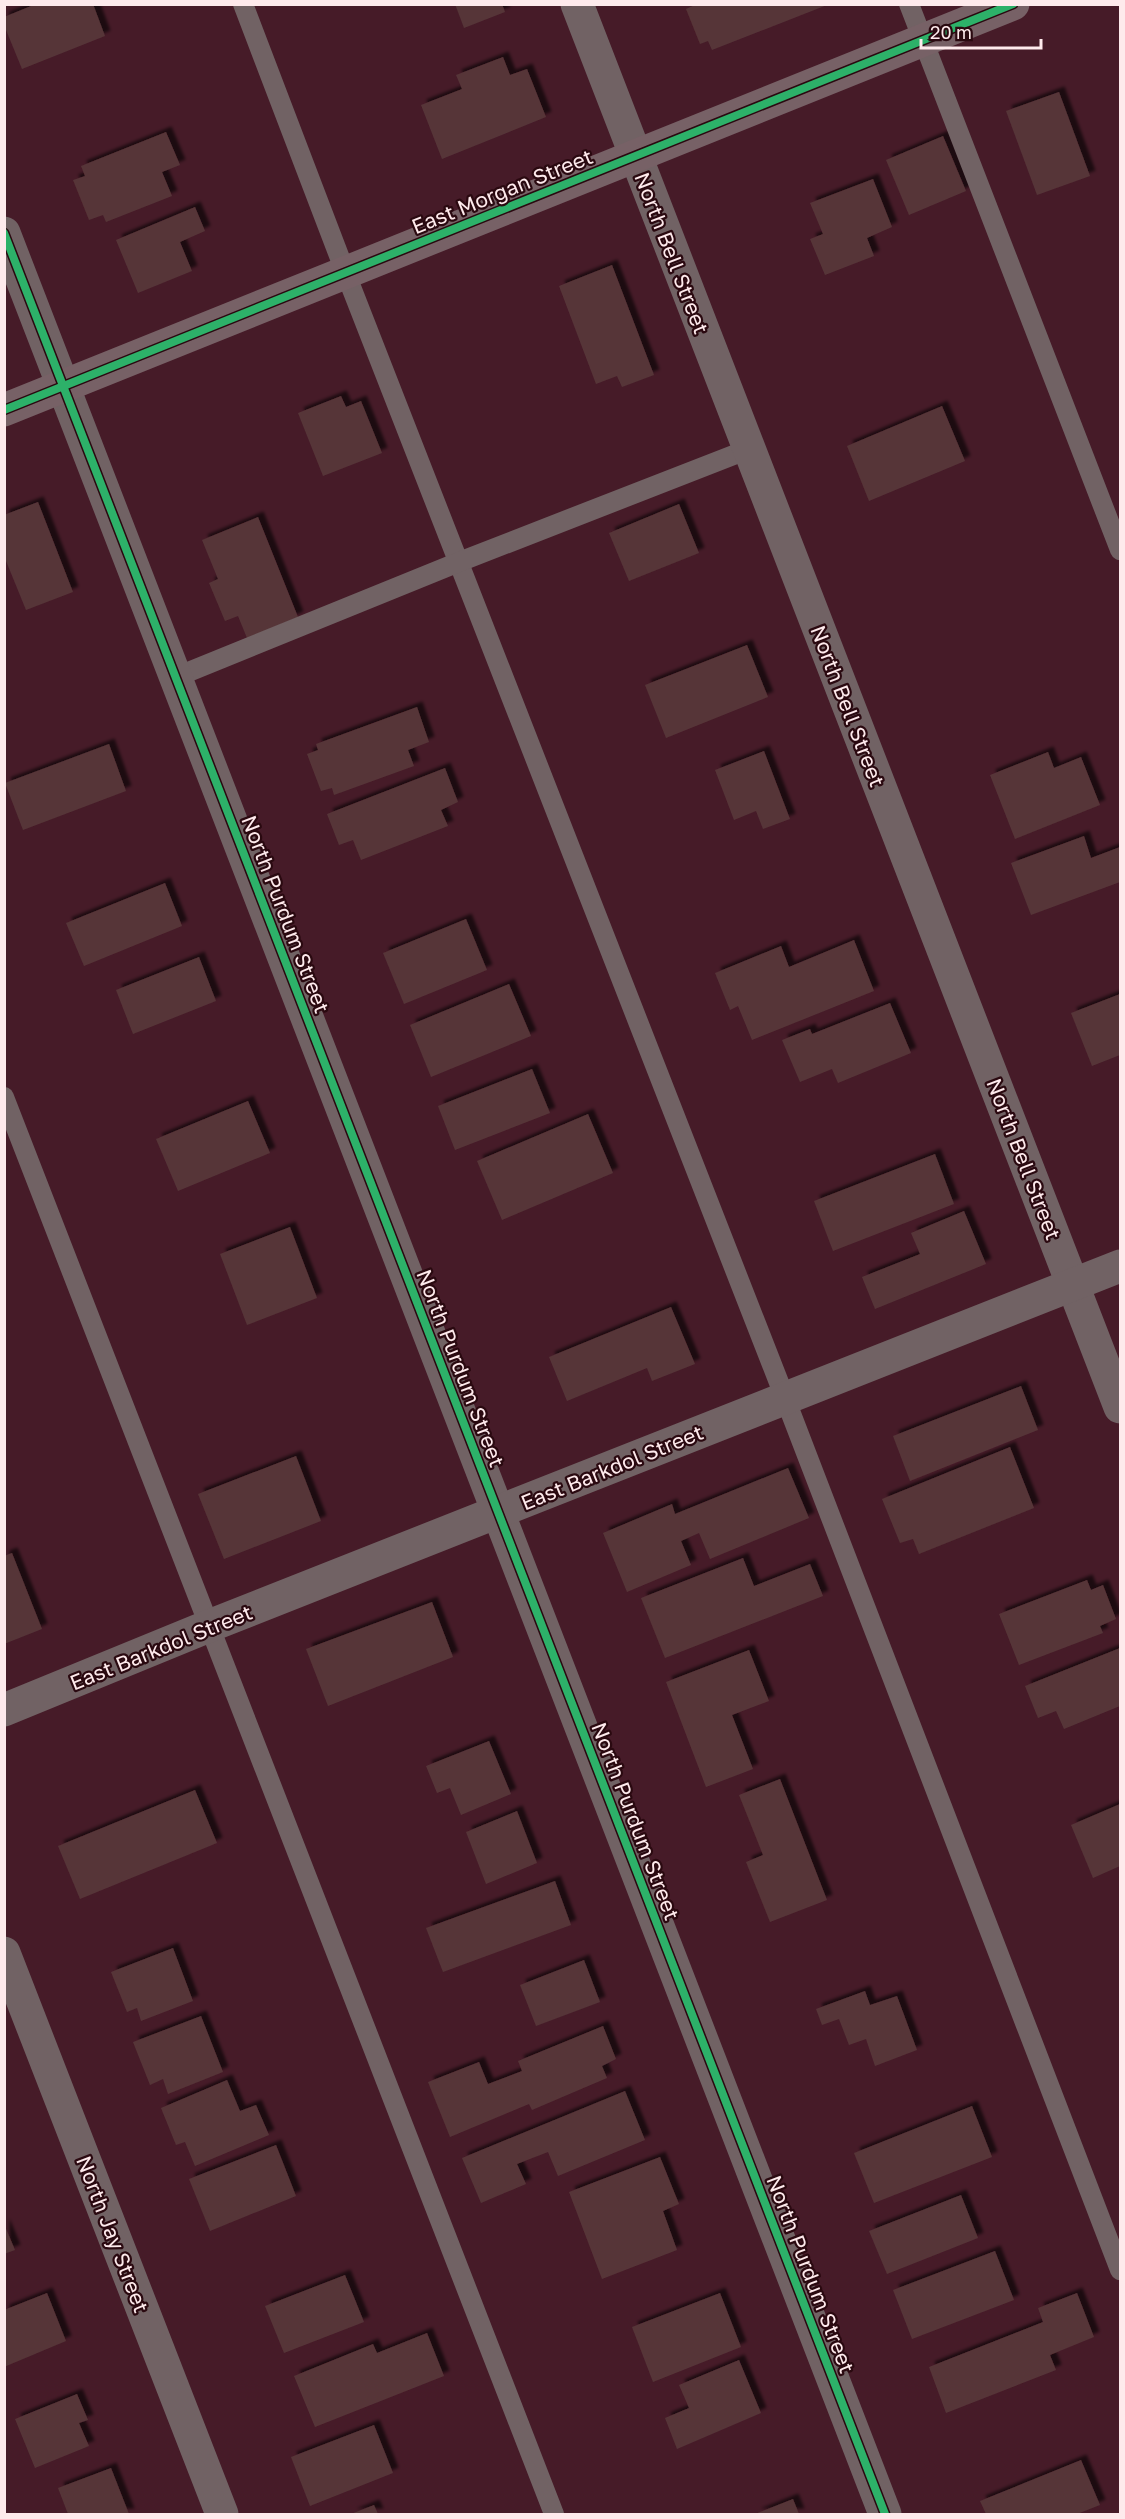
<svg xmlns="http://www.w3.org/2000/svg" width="1125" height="2519" viewBox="0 0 1125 2519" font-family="'Golos Text',sans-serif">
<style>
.building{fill:#563538;filter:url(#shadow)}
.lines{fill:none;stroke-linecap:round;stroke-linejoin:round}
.lane{stroke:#716264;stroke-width:20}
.street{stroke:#716264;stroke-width:33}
.secondary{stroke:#776166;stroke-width:33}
.cycleway-casing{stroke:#2a0910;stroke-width:11}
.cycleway{stroke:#2db169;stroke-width:8}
.labels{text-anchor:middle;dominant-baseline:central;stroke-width:4.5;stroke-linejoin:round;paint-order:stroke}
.street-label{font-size:21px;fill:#feeaec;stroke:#2a0910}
</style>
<defs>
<filter id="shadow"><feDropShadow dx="5.5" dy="-5.5" stdDeviation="1.5" flood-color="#0009"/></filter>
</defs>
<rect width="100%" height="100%" fill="#461b28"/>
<!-- building -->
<g class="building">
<polygon points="36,4 93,4 105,36 22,69 4,25 4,17"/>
<polygon points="455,4 502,4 505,12 464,28"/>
<polygon points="697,4 827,4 827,5 712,50 708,41 700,44 686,9"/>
<polygon points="503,57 510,75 527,69 546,117 442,159 421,105 462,89 456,75"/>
<polygon points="1059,92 1090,176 1037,195 1006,111"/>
<polygon points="166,132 180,165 162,172 172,196 106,222 103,215 89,220 73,180 85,176 81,166"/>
<polygon points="943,136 966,191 909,215 886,160"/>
<polygon points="873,179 892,227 867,238 874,256 825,275 810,239 823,234 810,203"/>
<polygon points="195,207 205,231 180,242 192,271 138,293 116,240"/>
<polygon points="612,265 654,375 622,387 617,376 596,384 559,286"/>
<polygon points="341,396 346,407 361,401 382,453 323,476 298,413"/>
<polygon points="942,406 965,461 869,501 847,446"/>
<polygon points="38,502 73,592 26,610 4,556 4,515"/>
<polygon points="679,504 699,553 629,581 609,533"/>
<polygon points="258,517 298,617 247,638 238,616 225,621 209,583 218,579 202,540"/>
<polygon points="747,645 768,697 666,738 645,685"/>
<polygon points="417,707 429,742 408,750 414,766 334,795 332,788 321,791 307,754 318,750 316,744"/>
<polygon points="109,744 126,791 23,830 5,783"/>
<polygon points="764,751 790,819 763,829 756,811 734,820 715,770"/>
<polygon points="1048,752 1054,768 1081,757 1100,805 1015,839 990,775"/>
<polygon points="445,768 458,802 441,810 448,826 361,860 353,840 339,845 327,814"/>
<polygon points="1084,836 1091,858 1120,847 1120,882 1031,915 1011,863"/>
<polygon points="165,883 182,926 84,966 66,923"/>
<polygon points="466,919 487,970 404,1004 383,953"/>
<polygon points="854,940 874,991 752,1040 738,1006 730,1010 715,973 781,946 789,967"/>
<polygon points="199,957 216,1001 133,1034 116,990"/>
<polygon points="509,984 531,1036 431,1077 410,1025"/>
<polygon points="1120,994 1120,1055 1092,1066 1071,1013"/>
<polygon points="890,1003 911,1053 838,1083 832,1069 800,1082 782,1040 810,1029 812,1034"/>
<polygon points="532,1069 550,1113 455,1150 438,1106"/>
<polygon points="248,1101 270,1153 178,1191 156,1139"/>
<polygon points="588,1114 613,1173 502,1220 477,1161"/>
<polygon points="935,1154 954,1204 833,1251 814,1201"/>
<polygon points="964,1211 986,1264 875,1309 862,1277 920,1254 911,1233"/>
<polygon points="290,1227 317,1298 247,1325 220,1254"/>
<polygon points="671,1307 695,1364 652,1381 647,1368 567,1401 549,1357"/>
<polygon points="1021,1386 1038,1430 910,1481 893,1436"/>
<polygon points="1010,1447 1034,1508 919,1554 913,1539 900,1543 882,1499"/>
<polygon points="296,1456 321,1521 224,1559 198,1494"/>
<polygon points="788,1468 809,1518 710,1559 699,1533 681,1541 691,1565 627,1592 603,1533 672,1504 675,1514"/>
<polygon points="12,1553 42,1629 4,1644 4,1556"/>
<polygon points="743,1558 754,1586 810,1564 823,1596 665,1658 641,1598"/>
<polygon points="1087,1580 1091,1590 1103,1585 1116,1619 1100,1626 1103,1633 1019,1665 999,1614"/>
<polygon points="432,1602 453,1657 328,1706 306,1649"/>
<polygon points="1120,1648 1120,1706 1064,1729 1056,1711 1038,1718 1025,1686"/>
<polygon points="749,1650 769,1701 732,1715 753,1769 706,1787 666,1682"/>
<polygon points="489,1741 511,1794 461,1815 450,1788 437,1793 426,1766"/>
<polygon points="780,1779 827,1900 770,1922 746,1862 763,1855 739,1795"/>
<polygon points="195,1790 217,1843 80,1899 58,1846"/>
<polygon points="1120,1804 1120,1866 1093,1878 1071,1825"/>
<polygon points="517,1811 537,1863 486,1884 466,1832"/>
<polygon points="555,1881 571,1925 443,1972 426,1928"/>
<polygon points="173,1948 193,2001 141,2021 137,2008 127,2012 111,1972"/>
<polygon points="584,1960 600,2002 536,2026 520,1985"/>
<polygon points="865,1991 870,2005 897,1996 917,2050 875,2066 866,2039 849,2045 839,2019 822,2025 816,2009"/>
<polygon points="201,2016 223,2072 168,2094 163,2079 150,2085 133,2042"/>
<polygon points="603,2026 616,2059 602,2066 607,2078 532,2110 529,2104 450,2137 428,2082 479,2062 488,2084 522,2071 518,2061"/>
<polygon points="227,2080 240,2111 256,2105 269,2135 195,2166 185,2142 176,2145 161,2108"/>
<polygon points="625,2091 645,2140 558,2176 548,2152 517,2164 526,2184 481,2203 462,2158"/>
<polygon points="972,2106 992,2157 874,2203 854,2153"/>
<polygon points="276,2145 296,2196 210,2231 189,2179"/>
<polygon points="660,2157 679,2204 663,2211 677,2250 602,2279 569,2192"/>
<polygon points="961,2195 978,2238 887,2274 869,2231"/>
<polygon points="4,2224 15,2250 4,2254"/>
<polygon points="995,2251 1014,2300 912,2339 893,2290"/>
<polygon points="345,2275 364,2322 284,2353 265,2306"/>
<polygon points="47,2293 66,2341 4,2367 4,2310"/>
<polygon points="720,2293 741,2347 653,2382 632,2327"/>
<polygon points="1077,2293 1094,2337 1050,2355 1056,2370 946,2413 929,2367 1043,2322 1038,2308"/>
<polygon points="427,2333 444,2376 315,2427 294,2376 373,2344 377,2353"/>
<polygon points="739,2360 761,2413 677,2449 665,2418 689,2408 679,2385"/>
<polygon points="77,2394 88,2420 79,2423 89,2446 35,2468 15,2419"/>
<polygon points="374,2425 393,2473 310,2506 291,2457"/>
<polygon points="1081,2460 1100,2505 1077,2514 986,2514 980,2501"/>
<polygon points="111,2468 129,2514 68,2514 58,2488"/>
<polygon points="793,2499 799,2514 755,2514"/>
<polygon points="374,2505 378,2514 351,2514"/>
</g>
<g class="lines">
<!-- lane -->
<g class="lane">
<polyline points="243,4 346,274 785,1398 1120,2270"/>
<polyline points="909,4 1120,550"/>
<polyline points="176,677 459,562 749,449"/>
<polyline points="4,1097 554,2514"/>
</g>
<!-- street -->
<g class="street">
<polyline points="577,4 1120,1407"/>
<polyline points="4,233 885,2514"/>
<polyline points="4,1710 209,1626 1120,1266"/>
<polyline points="4,1953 222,2514"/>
</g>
<!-- secondary -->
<polyline class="secondary" points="4,410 1013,4"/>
<!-- cycleway casing -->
<g class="cycleway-casing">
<g id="cycleway">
<polyline points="4,233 885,2514"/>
<polyline points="4,410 1013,4"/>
</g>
</g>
<!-- cycleway -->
<use href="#cycleway" class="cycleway"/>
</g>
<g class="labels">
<!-- street labels -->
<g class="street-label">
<text transform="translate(502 191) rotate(-22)">East Morgan Street</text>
<text transform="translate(672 253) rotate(69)">North Bell Street</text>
<text transform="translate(848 706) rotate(69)">North Bell Street</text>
<text transform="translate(286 914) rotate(69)">North Purdum Street</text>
<text transform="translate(1024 1159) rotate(69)">North Bell Street</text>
<text transform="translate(461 1368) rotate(69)">North Purdum Street</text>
<text transform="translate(612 1467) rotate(-22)">East Barkdol Street</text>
<text transform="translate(161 1647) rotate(-22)">East Barkdol Street</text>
<text transform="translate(636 1821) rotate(69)">North Purdum Street</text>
<text transform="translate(113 2234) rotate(69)">North Jay Street</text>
<text transform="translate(811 2274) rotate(69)">North Purdum Street</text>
</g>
</g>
<!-- border -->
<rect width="1125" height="2519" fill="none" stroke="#feeaec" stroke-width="12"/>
<!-- scale -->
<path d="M921 39v9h120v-9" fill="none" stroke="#feeaec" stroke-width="3"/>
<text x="930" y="39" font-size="18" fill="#feeaec" stroke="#2a0910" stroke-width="4.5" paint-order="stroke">20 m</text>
</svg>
